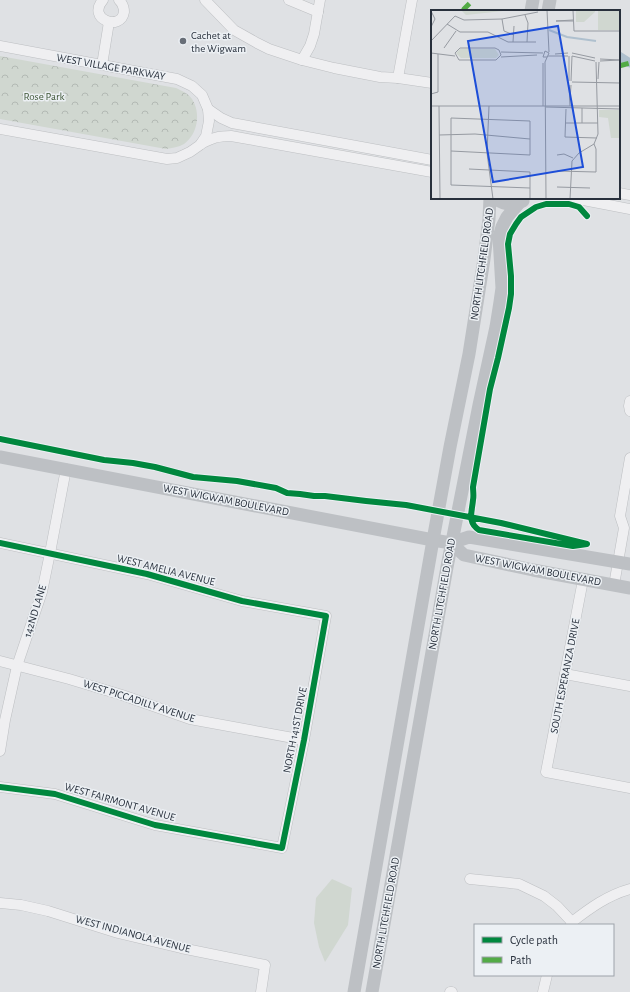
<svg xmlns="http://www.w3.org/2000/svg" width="630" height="992" viewBox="0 0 630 992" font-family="'Alegreya Sans',sans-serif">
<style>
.green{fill:#d0d7d0}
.park{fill:url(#park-crowns)}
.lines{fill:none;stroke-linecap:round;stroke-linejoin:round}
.canal{stroke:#afc0ce;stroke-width:9}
.street-casing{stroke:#bdbfc2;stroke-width:11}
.street{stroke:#efeff1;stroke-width:10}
.secondary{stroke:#bdc0c4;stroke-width:13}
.quiet{stroke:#53ab46;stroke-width:5;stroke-dasharray:10 5;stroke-linecap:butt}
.cycleway-casing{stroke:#ecf0f4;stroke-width:8}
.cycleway{stroke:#00873e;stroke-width:6}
.poi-dot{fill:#686e77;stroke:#ecf0f4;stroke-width:1.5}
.labels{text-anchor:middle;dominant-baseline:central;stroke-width:3;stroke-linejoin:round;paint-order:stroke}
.poi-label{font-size:11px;fill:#28303c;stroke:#ecf0f4;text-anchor:start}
.street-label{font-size:11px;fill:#28303c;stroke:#ecf0f4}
.park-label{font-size:11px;fill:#3e5636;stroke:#ecf0f4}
.inset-river{fill:none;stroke:#afc0ce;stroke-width:2}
.inset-road{fill:none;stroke:#969aa1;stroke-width:1}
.view{fill:#1d4ed8;fill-opacity:0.15;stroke:#1d4ed8;stroke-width:2}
.inset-edge{fill:none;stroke:#28303c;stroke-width:2}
</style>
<defs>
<pattern id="park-crowns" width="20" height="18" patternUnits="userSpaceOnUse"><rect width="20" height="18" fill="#d0d7d0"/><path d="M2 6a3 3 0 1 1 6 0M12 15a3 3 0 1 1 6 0" fill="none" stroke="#b3b9b4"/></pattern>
</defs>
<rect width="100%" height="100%" fill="#dfe1e4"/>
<!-- green -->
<polygon class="green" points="332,879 352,888 348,925 325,962 319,947 314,923 316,898"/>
<!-- park -->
<path class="park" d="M0,56L176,88C182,91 188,93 192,99C201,113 198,134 184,144C179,147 172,148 166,149L0,119Z"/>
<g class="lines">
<!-- canal -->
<polyline class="canal" points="619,56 630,63"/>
<!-- street casing -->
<g class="street-casing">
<g id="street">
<path d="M103,0C86,19 121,32 124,12C124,7 122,3 119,0"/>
<polyline points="205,0 234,30 257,43 269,49 302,60 334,68 380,77 398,78 432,83"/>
<polyline points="289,0 318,12"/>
<polyline points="0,46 177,79 192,86 202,95 208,109 209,121 206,136 200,145 190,152 177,158 167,159 0,129"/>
<polyline points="302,60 310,46 314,34 320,0"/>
<polyline points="102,65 109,22"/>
<polyline points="398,78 412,0"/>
<polyline points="208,109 221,118 232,123 432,160"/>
<path d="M201,144C212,138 218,136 231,136L432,172"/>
<polyline points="619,193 630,195"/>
<polyline points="573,198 630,209"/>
<polyline points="630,401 629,406 630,411"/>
<polyline points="0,543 147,574 242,601 326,616 304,740 282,848 155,825 55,794 0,787"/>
<polyline points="583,580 546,772 630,788"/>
<polyline points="614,585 624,528 620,516 630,458"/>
<polyline points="0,661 69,679 122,695 190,719 304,740"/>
<polyline points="565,674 630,686"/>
<polyline points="0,751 5,720 17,666 42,592 50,553 66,469"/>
<polyline points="470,879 519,884 544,896 557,906 572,922"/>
<polyline points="0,903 21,905 48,911 118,933 181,948 265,965 261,992"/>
<path d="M571,925L572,922C590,908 608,895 630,889"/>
<polyline points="450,992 452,992"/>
<polyline points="543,992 547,975"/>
</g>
</g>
<!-- street -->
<use href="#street" class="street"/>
<!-- secondary -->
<g class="secondary">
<polyline points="531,11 533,0"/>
<polyline points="548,11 550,0"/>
<path d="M494,198C503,204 513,206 523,201"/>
<polyline points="0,457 433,540 451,543 469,537 630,564"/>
<polyline points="451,543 464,555 533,570 630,588"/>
<polyline points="354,992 433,540 450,447 469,354 484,259 489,219 490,198"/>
<polyline points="372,992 447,567 479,405 496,327 500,302 502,288 499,237 502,227 507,217 520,202"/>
</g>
<!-- quiet -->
<g class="quiet">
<polyline points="463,11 464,9 473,0"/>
<polyline points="619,66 630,63"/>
</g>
<!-- cycleway casing -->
<g class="cycleway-casing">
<g id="cycleway">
<path d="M0,439L104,460L133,463L155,467L193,477L237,481L276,488L287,493L300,494L314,496H325L366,501L406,505L501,523L587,544L573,546L479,530C467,522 472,512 473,500C474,496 473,491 473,487L490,389L498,358L509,308L511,294V276L508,244L510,234L516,224L521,217L536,207L546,204H569L579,207L587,216"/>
<polyline points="0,543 147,574 242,601 326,616 304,740 282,848 155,825 55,794 0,787"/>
</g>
</g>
<!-- cycleway -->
<use href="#cycleway" class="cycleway"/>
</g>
<!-- markers -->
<circle class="poi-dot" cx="183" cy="41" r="4"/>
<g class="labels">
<!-- poi labels -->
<g class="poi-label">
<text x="191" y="35">Cachet at<tspan x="191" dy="13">the Wigwam</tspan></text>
</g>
<!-- street labels -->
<g class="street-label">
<text transform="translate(111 67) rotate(10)">WEST VILLAGE PARKWAY</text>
<text transform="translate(482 264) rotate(-82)">NORTH LITCHFIELD ROAD</text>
<text transform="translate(226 500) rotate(11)">WEST WIGWAM BOULEVARD</text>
<text transform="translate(166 570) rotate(14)">WEST AMELIA AVENUE</text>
<text transform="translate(538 570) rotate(11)">WEST WIGWAM BOULEVARD</text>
<text transform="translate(442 594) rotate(-80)">NORTH LITCHFIELD ROAD</text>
<text transform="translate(35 611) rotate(-73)">142ND LANE</text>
<text transform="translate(565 676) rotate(-79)">SOUTH ESPERANZA DRIVE</text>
<text transform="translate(139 701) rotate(18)">WEST PICCADILLY AVENUE</text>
<text transform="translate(295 730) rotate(-79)">NORTH 141ST DRIVE</text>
<text transform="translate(120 802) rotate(16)">WEST FAIRMONT AVENUE</text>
<text transform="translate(386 913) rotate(-80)">NORTH LITCHFIELD ROAD</text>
<text transform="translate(133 934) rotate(15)">WEST INDIANOLA AVENUE</text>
</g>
<!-- park labels -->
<g class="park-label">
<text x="44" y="96">Rose Park</text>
</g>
</g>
<!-- overview -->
<g transform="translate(431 10)">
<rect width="189" height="189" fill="#dfe1e4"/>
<path d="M30,0H81L35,5ZM145,0H164V2L153,12H145ZM167,0H189V20H167Z" fill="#d0d7d0"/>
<path d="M29,39H64L68,45L65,48H30L25,43ZM168,100H189V128H180L177,108L168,107Z" fill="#d0d7d0"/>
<path class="inset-river" d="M118,20L136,27L165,31"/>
<path class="inset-road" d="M116,0L118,42M142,0L143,21H189M0,1L4,9L0,17M94,5L97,13L96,32M71,9L73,21L83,25M125,11L142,10M125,11H142M16,14L29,22H57L77,32H105M0,31L24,6L33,10L71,9L107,2M82,32L83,16M13,38L25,21M29,38H64L68,40L70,45L65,50H28L24,43ZM70,42L112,43M0,43L24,46M141,43L164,48M124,44L137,43M117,46H137M138,46V71M141,46L164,51M70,47L106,45M169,49L189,50M169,51L189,50M167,69L168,52M140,71L141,46M141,72L189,73M138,75L139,96M0,84L7,82V44M139,90L140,75M0,96H189M8,96L9,189M58,96L56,143L62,189M112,96V53M115,97L189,99M135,99L134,127L166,128M135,113H167M151,113V98M8,125L44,124L99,129M20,141L99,145V111L20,108V175L99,178M126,145L133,144L142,148M38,159L99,162V189M126,161L165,162V139L163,134M126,177L159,178M115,189L114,52L118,43L114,41L112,47H116M139,189L141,151L148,143L163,134L167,124L165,52"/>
<path class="view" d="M127,16L152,157L62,172L37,31Z"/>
<rect width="189" height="189" class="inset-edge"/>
</g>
<!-- legend -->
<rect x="474" y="924" width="140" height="52" fill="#ecf0f4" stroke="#9ea3aa"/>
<rect x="482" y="937" width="20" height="6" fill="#00873e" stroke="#9ea3aa"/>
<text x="510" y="944" font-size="12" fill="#28303c">Cycle path</text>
<rect x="482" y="957" width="20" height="6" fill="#53ab46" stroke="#9ea3aa"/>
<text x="510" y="964" font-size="12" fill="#28303c">Path</text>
</svg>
